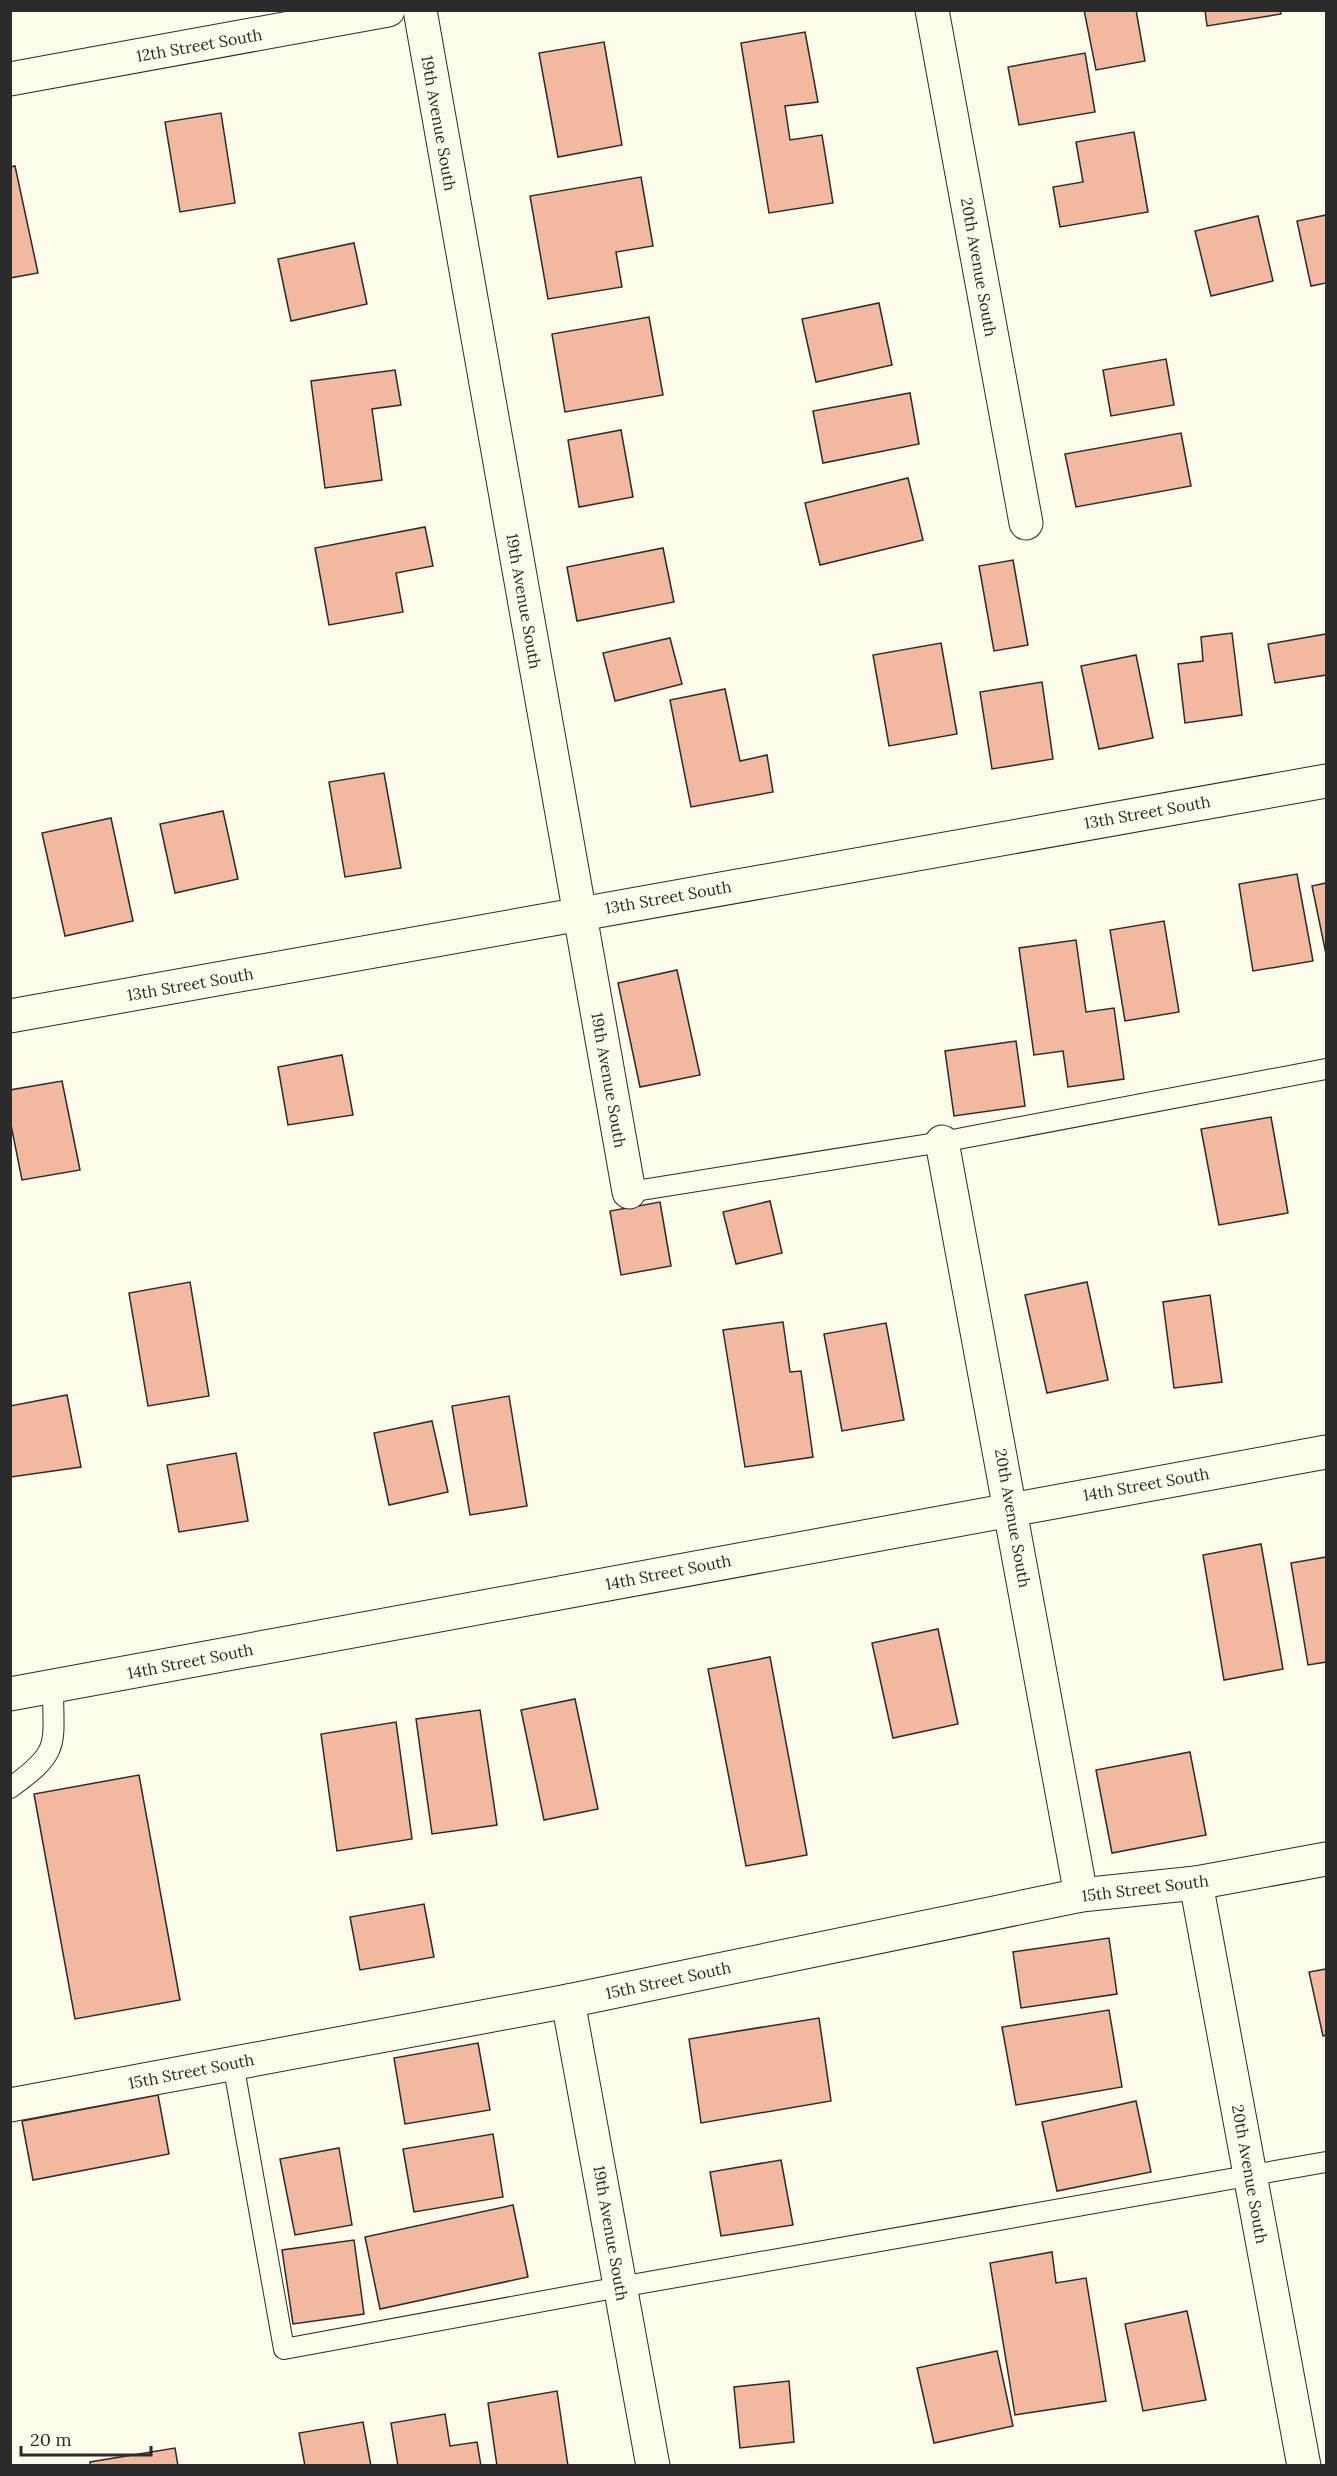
<svg xmlns="http://www.w3.org/2000/svg" width="1337" height="2476" viewBox="0 0 1337 2476" font-family="Lora,serif">
<style>
.building{fill:#f2b8a0;stroke:#2b2b2b;stroke-width:1.5}
.lines{fill:none;stroke-linecap:round;stroke-linejoin:round}
.lane-casing{stroke:#2b2b2b;stroke-width:22}
.street-casing{stroke:#2b2b2b;stroke-width:35}
.lane{stroke:#fdfbea;stroke-width:20}
.street{stroke:#fdfbea;stroke-width:33}
.labels{text-anchor:middle;dominant-baseline:central;stroke-width:4.5;stroke-linejoin:round;paint-order:stroke}
.street-label{font-size:16px;fill:#2b2b2b;stroke:#fdfbea}
</style>
<rect width="100%" height="100%" fill="#fdfbea"/>
<!-- building -->
<g class="building">
<polygon points="1084,10 1136,10 1145,61 1096,70"/>
<polygon points="1205,10 1280,10 1281,14 1207,26"/>
<polygon points="805,32 818,102 785,106 790,140 822,135 833,203 769,213 741,43"/>
<polygon points="604,42 622,145 558,157 539,53"/>
<polygon points="1085,53 1095,112 1019,125 1008,67"/>
<polygon points="221,113 235,203 180,212 165,122"/>
<polygon points="1134,132 1148,212 1060,227 1053,187 1083,182 1076,142"/>
<polygon points="15,166 38,273 10,278 10,167"/>
<polygon points="641,177 653,246 616,252 622,287 548,299 530,196"/>
<polygon points="1326,215 1326,283 1311,286 1297,221"/>
<polygon points="1258,216 1273,281 1211,296 1195,231"/>
<polygon points="354,243 367,304 291,321 278,259"/>
<polygon points="879,303 892,365 816,382 802,319"/>
<polygon points="649,317 663,395 565,412 552,334"/>
<polygon points="1166,359 1174,405 1111,416 1103,370"/>
<polygon points="395,370 401,405 372,409 382,480 325,488 311,381"/>
<polygon points="910,393 919,444 823,463 813,411"/>
<polygon points="621,430 633,497 579,507 568,440"/>
<polygon points="1181,433 1191,486 1076,507 1065,454"/>
<polygon points="908,478 923,540 820,565 805,503"/>
<polygon points="425,527 433,566 396,573 403,612 329,625 315,548"/>
<polygon points="663,548 674,602 577,621 567,567"/>
<polygon points="1013,560 1028,645 994,651 979,566"/>
<polygon points="1232,633 1242,715 1185,723 1178,664 1203,661 1201,637"/>
<polygon points="1326,634 1326,675 1275,683 1268,644"/>
<polygon points="670,638 682,684 615,701 603,653"/>
<polygon points="941,643 957,734 889,746 873,655"/>
<polygon points="1136,655 1153,738 1099,749 1081,666"/>
<polygon points="1042,682 1053,759 992,769 980,692"/>
<polygon points="725,689 740,761 767,755 773,792 691,807 670,700"/>
<polygon points="384,773 401,868 345,877 329,782"/>
<polygon points="223,811 238,879 175,893 160,824"/>
<polygon points="111,818 133,921 65,936 42,833"/>
<polygon points="1297,874 1313,961 1253,971 1239,884"/>
<polygon points="1326,883 1326,954 1312,886"/>
<polygon points="1164,921 1179,1012 1125,1021 1110,930"/>
<polygon points="1076,940 1086,1012 1114,1008 1124,1079 1068,1087 1063,1051 1034,1055 1019,948"/>
<polygon points="677,970 700,1075 640,1087 618,983"/>
<polygon points="1016,1041 1025,1106 954,1116 945,1051"/>
<polygon points="342,1055 353,1115 288,1125 278,1067"/>
<polygon points="62,1081 80,1170 22,1180 10,1120 10,1090"/>
<polygon points="1271,1117 1288,1213 1219,1225 1201,1129"/>
<polygon points="770,1201 782,1253 736,1264 723,1212"/>
<polygon points="660,1202 671,1266 621,1275 610,1211"/>
<polygon points="190,1282 209,1396 148,1406 129,1293"/>
<polygon points="1087,1282 1108,1380 1047,1393 1025,1295"/>
<polygon points="1210,1295 1222,1382 1174,1388 1163,1302"/>
<polygon points="783,1322 790,1372 801,1371 813,1457 745,1467 723,1330"/>
<polygon points="886,1323 904,1420 842,1431 824,1334"/>
<polygon points="67,1395 81,1467 11,1477 10,1406"/>
<polygon points="509,1396 527,1506 470,1515 452,1406"/>
<polygon points="432,1421 448,1492 389,1505 374,1433"/>
<polygon points="236,1453 248,1521 179,1532 167,1465"/>
<polygon points="1261,1544 1283,1669 1224,1680 1203,1555"/>
<polygon points="1326,1557 1326,1662 1308,1665 1291,1563"/>
<polygon points="938,1629 958,1724 893,1738 872,1643"/>
<polygon points="770,1657 807,1855 746,1866 708,1669"/>
<polygon points="575,1699 598,1809 544,1820 521,1710"/>
<polygon points="480,1710 497,1825 432,1834 416,1719"/>
<polygon points="396,1722 412,1839 337,1851 321,1734"/>
<polygon points="1190,1752 1206,1835 1112,1853 1096,1770"/>
<polygon points="139,1775 180,2000 75,2019 34,1794"/>
<polygon points="424,1904 434,1957 360,1970 350,1917"/>
<polygon points="1109,1938 1117,1994 1021,2008 1013,1952"/>
<polygon points="1326,1969 1326,2035 1323,2036 1309,1972"/>
<polygon points="1109,2010 1122,2087 1016,2105 1002,2027"/>
<polygon points="819,2018 831,2101 701,2123 689,2039"/>
<polygon points="478,2043 490,2110 405,2124 394,2058"/>
<polygon points="158,2095 169,2154 33,2180 22,2121"/>
<polygon points="1136,2101 1151,2172 1057,2191 1042,2122"/>
<polygon points="493,2134 503,2197 414,2212 403,2149"/>
<polygon points="339,2148 352,2225 295,2235 280,2159"/>
<polygon points="781,2160 793,2225 721,2236 710,2172"/>
<polygon points="513,2205 528,2277 380,2309 365,2237"/>
<polygon points="354,2240 364,2314 293,2324 282,2250"/>
<polygon points="1052,2252 1056,2283 1086,2278 1106,2401 1015,2415 990,2263"/>
<polygon points="1187,2311 1206,2400 1143,2411 1125,2324"/>
<polygon points="997,2351 1013,2426 934,2443 917,2368"/>
<polygon points="789,2381 794,2442 740,2448 734,2387"/>
<polygon points="557,2391 568,2466 497,2466 488,2403"/>
<polygon points="445,2414 450,2446 477,2442 481,2466 398,2466 391,2423"/>
<polygon points="363,2422 371,2466 305,2466 299,2433"/>
<polygon points="175,2448 178,2466 90,2466 90,2462"/>
</g>
<g class="lines">
<!-- lane casing -->
<g class="lane-casing">
<g id="lane">
<polyline points="629,1192 942,1142 1326,1069"/>
<path d="M10,1788C62,1751 53,1745 53,1687"/>
<polyline points="233,2063 284,2349 620,2287 1326,2162"/>
</g>
</g>
<!-- street casing -->
<g class="street-casing">
<g id="street">
<polyline points="420,10 629,1192"/>
<polyline points="932,10 1026,523"/>
<polyline points="10,79 388,10"/>
<polyline points="10,1016 1326,781"/>
<polyline points="942,1142 1081,1895"/>
<polyline points="10,1694 1326,1452"/>
<polyline points="1196,1883 1304,2466"/>
<polyline points="568,2001 653,2466"/>
<polyline points="10,2105 568,2001 1081,1895 1196,1883 1326,1859"/>
</g>
</g>
<!-- lane -->
<use href="#lane" class="lane"/>
<!-- street -->
<use href="#street" class="street"/>
</g>
<g class="labels">
<!-- street labels -->
<g class="street-label">
<text transform="translate(199 45) rotate(-10)">12th Street South</text>
<text transform="translate(439 123) rotate(80)">19th Avenue South</text>
<text transform="translate(979 267) rotate(80)">20th Avenue South</text>
<text transform="translate(524 601) rotate(80)">19th Avenue South</text>
<text transform="translate(1147 812) rotate(-10)">13th Street South</text>
<text transform="translate(668 897) rotate(-10)">13th Street South</text>
<text transform="translate(190 984) rotate(-10)">13th Street South</text>
<text transform="translate(609 1080) rotate(80)">19th Avenue South</text>
<text transform="translate(1146 1484) rotate(-10)">14th Street South</text>
<text transform="translate(1013 1518) rotate(80)">20th Avenue South</text>
<text transform="translate(668 1572) rotate(-11)">14th Street South</text>
<text transform="translate(190 1661) rotate(-11)">14th Street South</text>
<text transform="translate(1145 1888) rotate(-7)">15th Street South</text>
<text transform="translate(668 1980) rotate(-12)">15th Street South</text>
<text transform="translate(191 2071) rotate(-11)">15th Street South</text>
<text transform="translate(1250 2174) rotate(80)">20th Avenue South</text>
<text transform="translate(611 2233) rotate(80)">19th Avenue South</text>
</g>
</g>
<!-- border -->
<rect width="1337" height="2476" fill="none" stroke="#2b2b2b" stroke-width="24"/>
<!-- scale -->
<path d="M21 2446v9h130v-9" fill="none" stroke="#2b2b2b" stroke-width="3"/>
<text x="30" y="2446" font-size="18" fill="#2b2b2b" stroke="#fdfbea" stroke-width="4.5" paint-order="stroke">20 m</text>
</svg>
